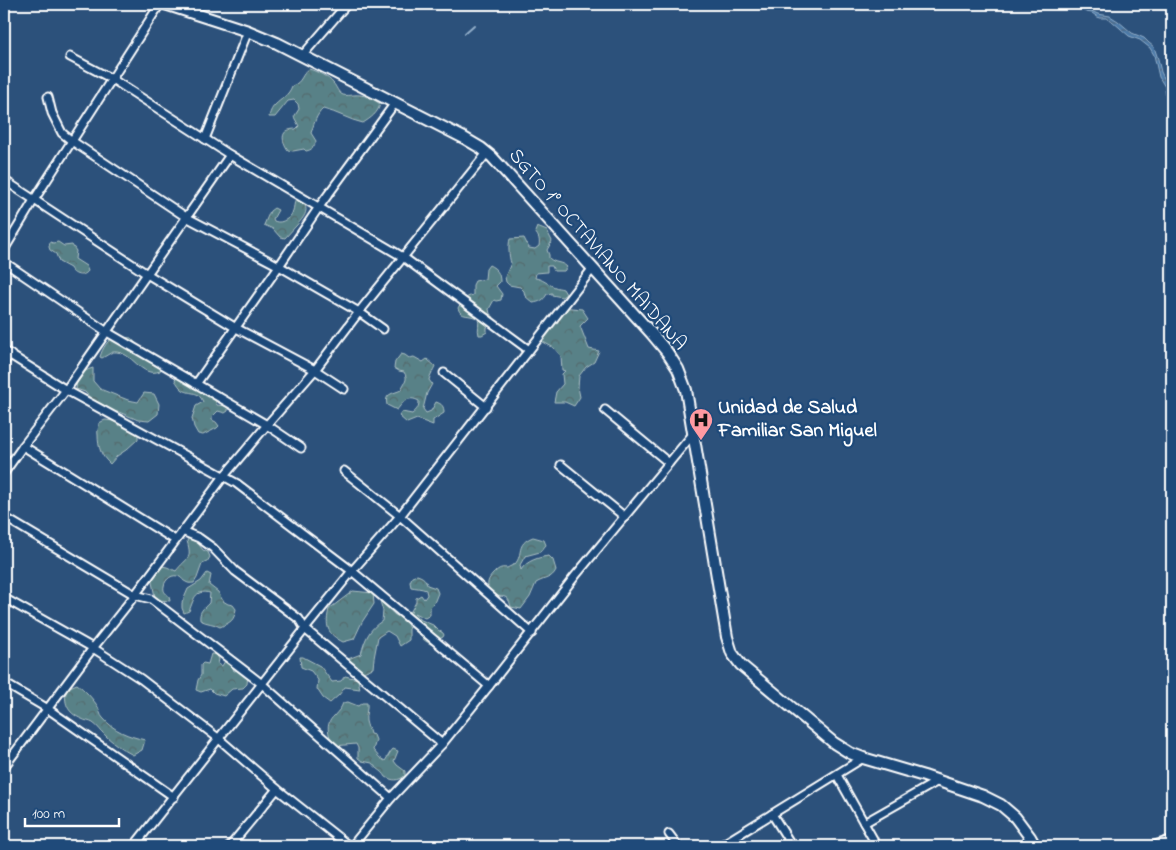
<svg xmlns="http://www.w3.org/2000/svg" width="1176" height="850" viewBox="0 0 1176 850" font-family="'Indie Flower',sans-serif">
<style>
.forest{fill:url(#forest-crowns);stroke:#acc0c3}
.water{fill:url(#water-waves);stroke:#93afca}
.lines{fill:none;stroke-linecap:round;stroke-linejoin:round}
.stream{stroke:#93afca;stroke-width:2}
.street-casing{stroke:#fff;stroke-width:11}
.secondary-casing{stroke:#fff;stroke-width:14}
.street{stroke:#1f4a7a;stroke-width:7}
.secondary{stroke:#1f4a7a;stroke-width:10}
.labels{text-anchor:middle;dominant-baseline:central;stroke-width:4.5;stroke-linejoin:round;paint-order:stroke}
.street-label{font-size:20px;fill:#fff;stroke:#1f4a7a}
.poi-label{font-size:20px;font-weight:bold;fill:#fff;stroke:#1f4a7a;text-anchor:start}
</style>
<defs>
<pattern id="forest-crowns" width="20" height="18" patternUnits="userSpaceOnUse" patternTransform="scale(1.25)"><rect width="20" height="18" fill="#598187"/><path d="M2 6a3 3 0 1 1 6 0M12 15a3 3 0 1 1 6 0" fill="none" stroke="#53696c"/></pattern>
<pattern id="water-waves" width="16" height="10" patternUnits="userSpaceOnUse" patternTransform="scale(1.25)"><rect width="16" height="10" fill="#4b79a7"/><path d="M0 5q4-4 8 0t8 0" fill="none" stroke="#4c627a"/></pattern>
</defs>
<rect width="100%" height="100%" fill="#2c517b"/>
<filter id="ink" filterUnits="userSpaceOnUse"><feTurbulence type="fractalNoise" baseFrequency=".02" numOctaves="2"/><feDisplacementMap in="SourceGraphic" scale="10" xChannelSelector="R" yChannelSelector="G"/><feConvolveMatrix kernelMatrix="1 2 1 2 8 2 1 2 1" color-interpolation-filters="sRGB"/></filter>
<g filter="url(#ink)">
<!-- forest -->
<g class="forest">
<path d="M309,69C316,71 329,77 333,83C337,87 337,92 343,95C347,96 350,95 354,95C364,94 372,98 380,104C378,113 371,118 363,123C349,120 337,112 323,109C316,115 314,124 311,133L316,141C314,147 312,150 306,151L304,149L293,151L288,150C281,140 280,129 296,129L299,126L294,117L299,109L298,104L294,100L288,101L275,117H269C270,113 271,109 275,105C281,99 289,95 292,86C303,82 301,74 309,69Z"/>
<path d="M297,196C311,208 307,214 296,226C292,230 289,234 285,238L280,237L273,229L264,225L270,211L274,208L278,210L273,219L274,221C279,223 282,222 287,219C296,213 292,205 297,196Z"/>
<path d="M537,227L547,231L552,241L547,250L549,255V258C555,264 561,261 567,267L564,271H554L552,266H547V272L536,273L535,278C543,279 547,284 555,287C557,288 560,288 563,289L566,294L562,297L552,295V293L547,294C544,300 540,302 533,303L525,296L524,291L520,287L509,285L506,282L505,277L511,263C509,257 508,246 510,239L524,238L529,248L535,249L539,246C540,240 539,237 535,232Z"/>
<path d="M50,242L53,243L58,242L64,246L72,245L76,251L75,259L86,266L88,271C83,278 73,275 70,268L59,262L56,254L50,250L49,247Z"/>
<path d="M489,265C497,269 500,273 500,282L496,286L502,294L501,300L496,301L494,300L489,309L490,314L494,317L492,322L489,326L487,327V332L482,335H479C477,329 480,324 478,319C470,313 461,319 458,308C462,301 465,297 473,295V285L475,281L485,279L486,269Z"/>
<polygon points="561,307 582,309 588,318 580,326 589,349 599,351 594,362 586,367 579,376 578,387 580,397 574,406 565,402 554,402 556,392 563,384 562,374 565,371 562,370 561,356 554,348 536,338"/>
<path d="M116,336L131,338L142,350L161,366L160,371C140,379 133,350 113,352C110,353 106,356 102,358L100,357C102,349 108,339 116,336Z"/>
<path d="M401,354L405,355L409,358L414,357L423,362L427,359L435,366C433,371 430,375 429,380L432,384L427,393L423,409L426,413L431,411L436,402C442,404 444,406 444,413L433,420V425L417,419L407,423L399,416L402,412L412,414C417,410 419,407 419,401C408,395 403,402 397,410L387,405C384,393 393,394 401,390C404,382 409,380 404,372L399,371L394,368L395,362Z"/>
<path d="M93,368V381L100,389L128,400L138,402L144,393L154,394L159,404L158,414L149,421L138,420L119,412L109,413L102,405L92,400L85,392L76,389C77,375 80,372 93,368Z"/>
<path d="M183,375L192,376L200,379L202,384L200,389C205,397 206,395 214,398L217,405C221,406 225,404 228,408V411L225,413L218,411L212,417V420L216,422L219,426L217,428L203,435L198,434L194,427L192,418L196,406L203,402C198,390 192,395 183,390C180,388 177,383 175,380L176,377Z"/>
<path d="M105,420L114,421H119L137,429L138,434V439L126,450L117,456L110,464C101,456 98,447 98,435C97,431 99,428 99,423Z"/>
<path d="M189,537L194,538L203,550L208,552L210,557L207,562L202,564L197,578L194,583C191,583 189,584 186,582C183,581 182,578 180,577C173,573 165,579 164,586C163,591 165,593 169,596L170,601L159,600L155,597L150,572L157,565L167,567L176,571C186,558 193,560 187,541Z"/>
<path d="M533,537L544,540L546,545L540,552L525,556L520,565L521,570C526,561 539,557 549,556L553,560L556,570C552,579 544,578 536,583L530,597L521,609L511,607C508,594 504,597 493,596C486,588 486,581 493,574C498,569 500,567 507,568C509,567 513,565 515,564C524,554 515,544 533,537Z"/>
<path d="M207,573L211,575L209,585L218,592L223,601L228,604L233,605L236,609C234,621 231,622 220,627C214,623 207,624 200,620C199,611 203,609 209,603L210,593C194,589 194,600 189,611L184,613L182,608V603L188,589L201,581Z"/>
<path d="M417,575C423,577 426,579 427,585L436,588L438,593L434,603L430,607V615L425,618L414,613L419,619L433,625L438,630L443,633L444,635L443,637L434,642L433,645C422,641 418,632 409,626L408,623L406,621L409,629V640L400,646L395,636L387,631L378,637L374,658L373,668L363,672L354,668L348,659L361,654C365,639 369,629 382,621L383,611L380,601L395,615L404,619V610L412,612L411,611L416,602V598L421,595L424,599L427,595L426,590C421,588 416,588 411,587L410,582L412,577Z"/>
<path d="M353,591L373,593L374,604L362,622L354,639L343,642C327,634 325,626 329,609Z"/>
<polygon points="211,654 216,654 219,659 218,664 222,666 225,661 231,661 234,671 239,670 248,674 247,684 243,688 232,689 224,696 214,693 210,689 201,692 196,690 198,680 201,675 201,665 203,663 208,664"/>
<polygon points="303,657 320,666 332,682 341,681 345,676 358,679 360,689 345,687 339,695 330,703 323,698 317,689 318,680 311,671 301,667 300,657"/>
<path d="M77,684C84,689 94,700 98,707C100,711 100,715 103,718C114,731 128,736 145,740L142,750L133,755C123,750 115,744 107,737C102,733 98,726 93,723C90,721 85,721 82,719C67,713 63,702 67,688Z"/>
<path d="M348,702L358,706L362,703H367C368,709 365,715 366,721C367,726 369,729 370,734L374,735L376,740L373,750L380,758L385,761C388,757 389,753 393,749L398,751L394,761L397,765L405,771V776C398,781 393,781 386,777C382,770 376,769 372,763L362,761L358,758V748L356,744L334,746C329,736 324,725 334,716C338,711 341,709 343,703Z"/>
</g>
<!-- water -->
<polygon class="water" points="1066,4 1078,5 1098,14 1110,16 1118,21 1132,33 1144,38 1149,43 1154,47 1158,59 1161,72 1168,86 1170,105 1172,110 1172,118 1168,113 1166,108 1165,87 1159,77 1154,55 1150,48 1140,40 1129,36 1112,21 1106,18 1099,18 1092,13 1086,12 1080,9 1069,6"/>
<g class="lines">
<!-- stream -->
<polyline class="stream" points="465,33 474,25"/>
<!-- street casing -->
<g class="street-casing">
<g id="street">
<polyline points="302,56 347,4"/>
<polyline points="70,57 112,79 230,155 403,257 529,350"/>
<polyline points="48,97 52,113 62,133 72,141 186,217 279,266 359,312 383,329"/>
<polyline points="205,139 248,31"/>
<polyline points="4,180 147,274 236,328 315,370 344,389"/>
<polyline points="4,250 34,200 160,4"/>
<polyline points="4,262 107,332 267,425 301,448"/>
<polyline points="4,351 66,390 236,483 352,571 489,686"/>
<polyline points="4,363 10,354"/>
<polyline points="444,373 486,407"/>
<polyline points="196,384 279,266 319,207 395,103"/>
<polyline points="605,410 669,463"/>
<polyline points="23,446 175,540"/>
<polyline points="561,465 625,517"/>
<polyline points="344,471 400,516 532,633"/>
<polyline points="4,473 23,446 66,390 230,155"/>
<polyline points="4,517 135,595 151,599 262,684 391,798"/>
<polyline points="182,531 199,538 213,548 235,571 299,619 305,629 442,744"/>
<polyline points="4,598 93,648 141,679 218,738 277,789 349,846"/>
<polyline points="4,683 48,709 174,797"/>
<polyline points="4,767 93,648 135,595 224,476 267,425 315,370 359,312 487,153"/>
<polyline points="837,775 873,839 875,846"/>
<polyline points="772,814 792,846"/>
<polyline points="864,823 938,781"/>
<polyline points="669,834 678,846"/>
<polyline points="4,845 6,846"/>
<polyline points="134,846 305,629 352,571 400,516 593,268"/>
<polyline points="230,846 277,789"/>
<polyline points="352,846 391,798 442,744 489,686 576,575 693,434"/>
<polyline points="720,846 863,758"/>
</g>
</g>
<!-- secondary casing -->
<g class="secondary-casing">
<g id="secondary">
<polyline points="165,4 248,31 277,43 464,138 481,148 492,157 652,334 667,352 678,369 686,390 727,637 732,653 741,665 834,743 850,753 863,758 924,776 983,796 1001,805 1015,817 1030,837 1035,846"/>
<polyline points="1157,846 1172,841"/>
</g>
</g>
<!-- street -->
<use href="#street" class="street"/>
<!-- secondary -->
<use href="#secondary" class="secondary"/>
</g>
</g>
<!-- icons -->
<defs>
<g id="hospital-pin" transform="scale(1.25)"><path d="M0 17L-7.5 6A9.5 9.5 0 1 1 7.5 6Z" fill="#ff9aa2" stroke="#1f4a7a"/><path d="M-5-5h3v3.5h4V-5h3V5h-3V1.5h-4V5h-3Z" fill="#111"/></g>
</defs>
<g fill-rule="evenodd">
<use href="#hospital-pin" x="701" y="420"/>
</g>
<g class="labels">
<!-- street labels -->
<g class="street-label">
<text transform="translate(597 250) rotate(49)">SGTO 1° OCTAVIANO MAIDANA</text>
</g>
<!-- poi labels -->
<g class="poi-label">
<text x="718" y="408">Unidad de Salud<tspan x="718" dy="23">Familiar San Miguel</tspan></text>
</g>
</g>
<!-- margin -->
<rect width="1176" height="850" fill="none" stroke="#1f4a7a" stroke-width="20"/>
<rect x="10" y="10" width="1156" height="830" fill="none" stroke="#fff" stroke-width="2" filter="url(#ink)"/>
<!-- scale -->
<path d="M25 818v8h94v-8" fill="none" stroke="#ffffff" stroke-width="2.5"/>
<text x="32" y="818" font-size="15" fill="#ffffff" stroke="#1f4a7a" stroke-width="4" paint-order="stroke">100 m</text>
</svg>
